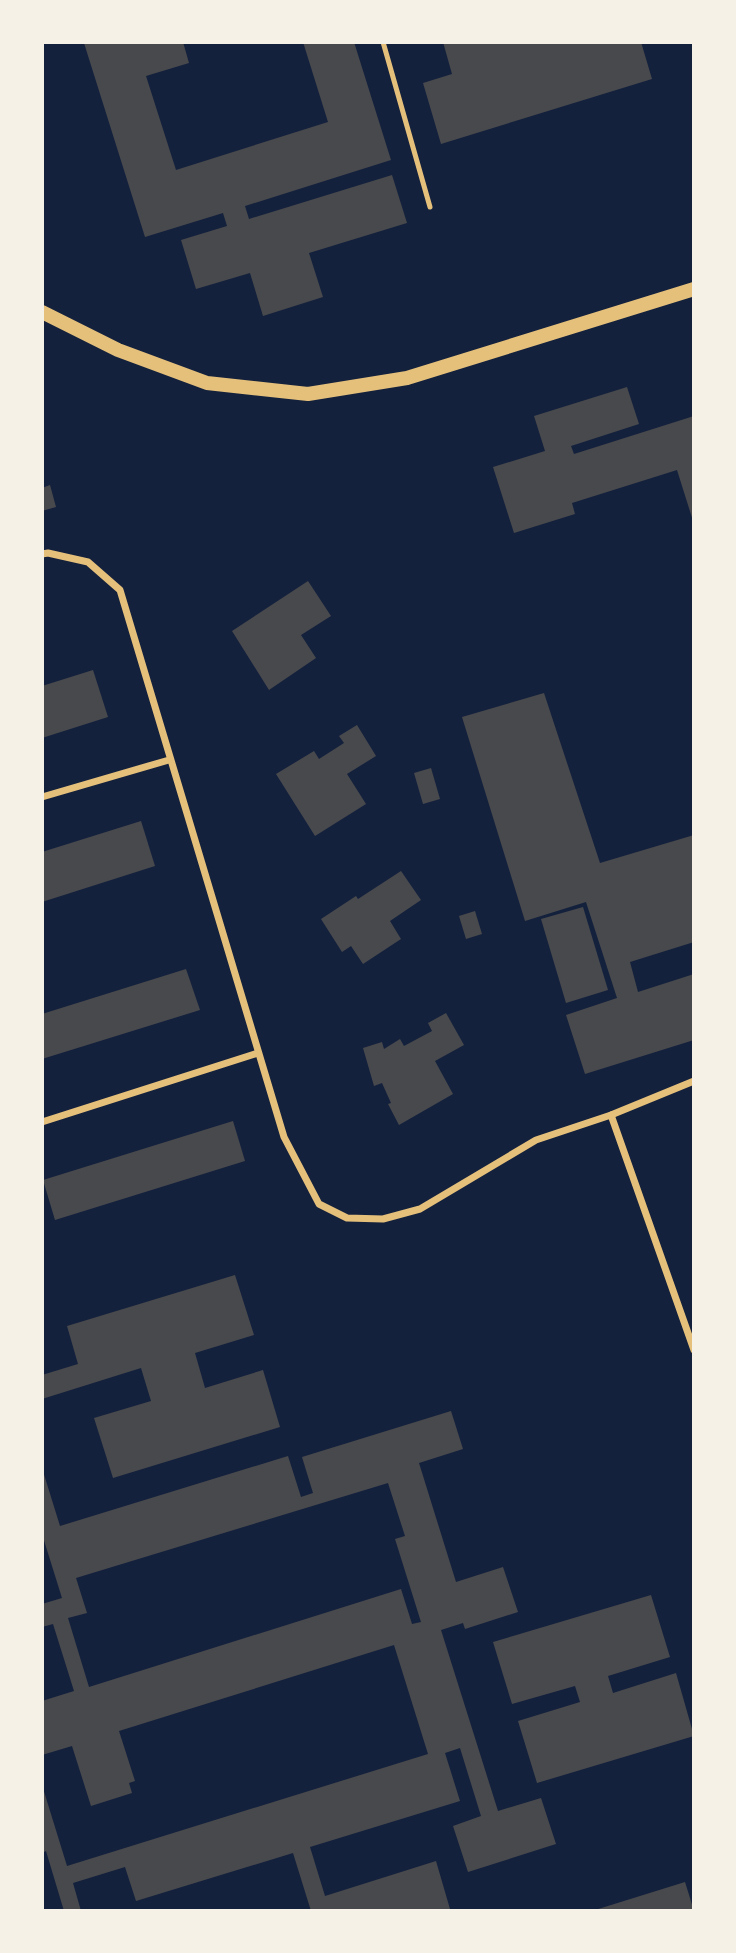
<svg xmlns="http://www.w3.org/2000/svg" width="736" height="1953" viewBox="0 0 736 1953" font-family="Signika,sans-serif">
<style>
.building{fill:#48494c;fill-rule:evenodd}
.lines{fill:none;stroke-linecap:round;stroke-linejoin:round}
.service{stroke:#e5c07b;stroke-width:5}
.minor{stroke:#e5c07b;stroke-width:7}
.secondary{stroke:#e5c07b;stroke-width:14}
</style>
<rect width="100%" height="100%" fill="#14213d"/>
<!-- building -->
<g class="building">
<polygon points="183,42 189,63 146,76 176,170 328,122 303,42 354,42 391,160 245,206 249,219 392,175 407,223 309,253 323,297 263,316 250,273 196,289 181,240 227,226 223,213 145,237 84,43"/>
<polygon points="443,42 641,42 652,79 441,144 423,83 452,74"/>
<polygon points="627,387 639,424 571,446 574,454 694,416 694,524 677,470 572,503 575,514 514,533 493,467 545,451 534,416"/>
<polygon points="50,485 56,507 42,511 42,488"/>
<polygon points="308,581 331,616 301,635 316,658 269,690 232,631"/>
<polygon points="93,670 108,717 42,738 42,686"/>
<polygon points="544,693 600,863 694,835 694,942 630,962 638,992 694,974 694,1040 585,1074 566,1015 617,998 586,902 525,921 462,717"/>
<polygon points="357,725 376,756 347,774 366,804 315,836 276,774 314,751 319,759 344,743 339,736"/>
<polygon points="431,768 440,799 423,804 414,773"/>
<polygon points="141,821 155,866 42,902 42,852"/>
<polygon points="401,871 421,900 390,921 401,939 363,964 351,946 342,952 321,919 356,896 358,899"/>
<polygon points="583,907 608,990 566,1003 541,919"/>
<polygon points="475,911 482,934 466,939 459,916"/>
<polygon points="186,969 200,1010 42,1059 42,1014"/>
<polygon points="446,1013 464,1045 435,1061 453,1094 399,1125 388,1104 391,1103 382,1083 374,1086 363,1048 382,1042 384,1049 400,1039 404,1046 432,1031 428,1023"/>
<polygon points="233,1121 245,1161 55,1220 43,1180"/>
<polygon points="235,1275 254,1335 195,1353 205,1388 263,1370 280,1427 113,1478 94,1418 151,1401 141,1368 42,1399 42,1375 78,1364 67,1326"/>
<path d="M451,1411L463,1449L419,1463L456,1582L503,1567L518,1612L465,1629L463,1623L441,1630L498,1811L541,1798L556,1844L468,1872L453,1826L481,1816L460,1748L445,1753L460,1801L310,1847L325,1896L436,1861L450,1909L311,1911L293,1853L136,1901L125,1867L73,1883L81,1911H64L46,1851L42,1853V1785L67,1866L428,1754L394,1645L119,1731L135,1781L129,1783L132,1793L91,1806L72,1746L42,1755V1701L74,1691L53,1624L42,1627V1604L62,1598L42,1534V1468L60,1526L288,1456L301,1497L313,1493L302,1457ZM388,1483L405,1536L395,1539L421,1622L412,1624L401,1589L89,1687L68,1618L87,1613L76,1578Z"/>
<polygon points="651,1595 670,1657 608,1676 613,1693 676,1673 694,1736 537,1783 518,1721 580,1702 575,1686 512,1704 493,1642"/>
<polygon points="685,1882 694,1911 595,1911 595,1910"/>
</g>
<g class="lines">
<!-- service -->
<polyline class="service" points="383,42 430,207"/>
<!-- minor -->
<g class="minor">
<polyline points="42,554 48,553 88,562 120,590 284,1137 319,1204 347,1218 383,1219 420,1209 536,1140 611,1115 694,1081"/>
<polyline points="42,797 169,760"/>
<polyline points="611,1115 694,1350"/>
<polyline points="42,1122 258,1053"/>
</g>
<!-- secondary -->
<polyline class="secondary" points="42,312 118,350 207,383 308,394 407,378 694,289"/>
</g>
<!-- border -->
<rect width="736" height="1953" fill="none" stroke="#f6f1e7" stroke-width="88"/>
</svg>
